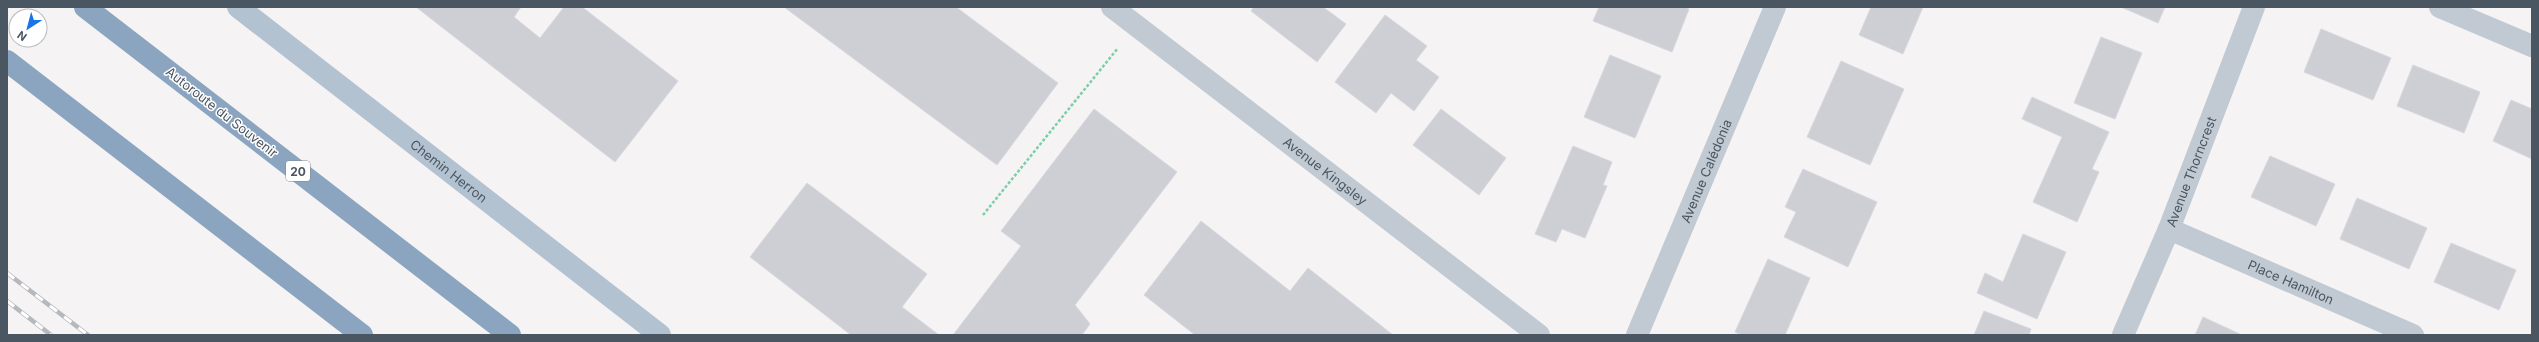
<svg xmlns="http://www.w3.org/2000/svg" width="2539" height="342" viewBox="0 0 2539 342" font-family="Inter,sans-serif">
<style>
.building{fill:#cdcfd5;stroke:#d7d9de}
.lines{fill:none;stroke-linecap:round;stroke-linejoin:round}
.path{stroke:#7ad0a6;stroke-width:2.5;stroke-dasharray:3 2;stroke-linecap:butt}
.minor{stroke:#c1cad2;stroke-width:22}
.major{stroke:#b3c2d1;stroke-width:22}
.highway{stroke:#8ba5c1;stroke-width:22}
.rail-casing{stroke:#b5b8bd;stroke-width:4.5}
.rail{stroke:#fff;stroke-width:3;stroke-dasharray:9;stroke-linecap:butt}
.labels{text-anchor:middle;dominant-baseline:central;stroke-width:3;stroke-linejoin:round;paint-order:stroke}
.shield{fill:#fff;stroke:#808990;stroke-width:1}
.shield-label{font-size:12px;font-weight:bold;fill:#4a5661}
.street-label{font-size:13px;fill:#4a5661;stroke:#fff}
</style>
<rect width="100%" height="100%" fill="#f5f3f3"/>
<!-- building -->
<g class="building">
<polygon points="416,7 521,7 514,17 540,38 564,7 582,7 678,81 615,162"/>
<polygon points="784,7 956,7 1058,83 997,165"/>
<polygon points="1254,7 1323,7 1346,24 1317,62 1251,11"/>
<polygon points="1599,7 1685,7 1689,9 1672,52 1593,21"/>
<polygon points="1871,7 1923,7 1903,54 1859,35"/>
<polygon points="2121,7 2165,7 2158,23"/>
<polygon points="1385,15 1427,46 1416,60 1439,77 1414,111 1391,93 1376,113 1335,82"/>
<polygon points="2321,29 2391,58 2373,100 2304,72"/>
<polygon points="2101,37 2142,53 2115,119 2074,103"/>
<polygon points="1610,55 1661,76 1635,138 1584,117"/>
<polygon points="1841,61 1904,89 1870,165 1807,137"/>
<polygon points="2413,65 2480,92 2464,133 2397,106"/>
<polygon points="2032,97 2109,132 2092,169 2099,172 2077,222 2033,202 2062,137 2022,119"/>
<polygon points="2511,100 2532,109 2532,159 2493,141"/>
<polygon points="1094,109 1177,172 1075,305 1090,324 1082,335 953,335 1021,246 1001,231"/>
<polygon points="1441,109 1506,158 1479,195 1413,145"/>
<polygon points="1573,146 1612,162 1603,185 1607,186 1585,238 1562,229 1556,242 1535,234"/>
<polygon points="2270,156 2335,184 2316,226 2251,197"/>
<polygon points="1803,169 1877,202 1848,267 1784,237 1796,212 1785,207"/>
<polygon points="807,183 927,274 902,307 939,335 851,335 750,257"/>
<polygon points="2357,198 2427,228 2409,269 2340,239"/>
<polygon points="1201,221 1290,291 1308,268 1393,335 1195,335 1144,295"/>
<polygon points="2023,234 2066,252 2037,319 1977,293 1985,273 2003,282"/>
<polygon points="2451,243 2516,270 2499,310 2434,282"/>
<polygon points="1768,259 1810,278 1785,335 1742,335 1735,332"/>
<polygon points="1984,311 2031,329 2029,335 1974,335"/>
<polygon points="2203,317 2242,335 2195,335"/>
</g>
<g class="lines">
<!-- path -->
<polyline class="path" points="983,215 1118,48"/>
<!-- minor -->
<g class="minor">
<path id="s1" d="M1112,7L1539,335"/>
<polyline points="2440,7 2532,46"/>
<path id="s2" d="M2169,229L2413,335"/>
<path id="s3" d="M1637,335L1775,7"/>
<path id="s4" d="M2123,335L2169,229L2254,7"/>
</g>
<!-- major -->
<path class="major" id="s5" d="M238,7L660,335"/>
<!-- highway -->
<g class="highway">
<polyline points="85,7 510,335"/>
<polyline points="7,61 362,335"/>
</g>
<!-- rail casing -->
<g class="rail-casing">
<g id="rail">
<polyline points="7,273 88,335"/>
<polyline points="7,301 51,335"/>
</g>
</g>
<!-- rail -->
<use href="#rail" class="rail"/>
</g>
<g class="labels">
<!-- shield labels -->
<rect class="shield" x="286" y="161" width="24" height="20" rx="3"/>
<g class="shield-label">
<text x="298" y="171">20</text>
</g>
<!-- street labels -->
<g class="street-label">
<text transform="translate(222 112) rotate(38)">Autoroute du Souvenir</text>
<text stroke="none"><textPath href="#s1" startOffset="269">Avenue Kingsley</textPath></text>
<text stroke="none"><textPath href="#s3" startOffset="178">Avenue Calédonia</textPath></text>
<text stroke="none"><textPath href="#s5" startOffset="267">Chemin Herron</textPath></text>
<text stroke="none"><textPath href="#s4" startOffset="177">Avenue Thorncrest</textPath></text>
<text stroke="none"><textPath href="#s2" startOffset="133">Place Hamilton</textPath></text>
</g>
</g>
<!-- border -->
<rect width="2539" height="342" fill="none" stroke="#4a5661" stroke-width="16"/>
<!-- north arrow -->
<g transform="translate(28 28) rotate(216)"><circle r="19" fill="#ffffff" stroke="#b7bbc0"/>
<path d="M0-3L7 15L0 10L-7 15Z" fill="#1a73e8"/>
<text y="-6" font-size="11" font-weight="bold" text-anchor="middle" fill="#4a5661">N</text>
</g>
</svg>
